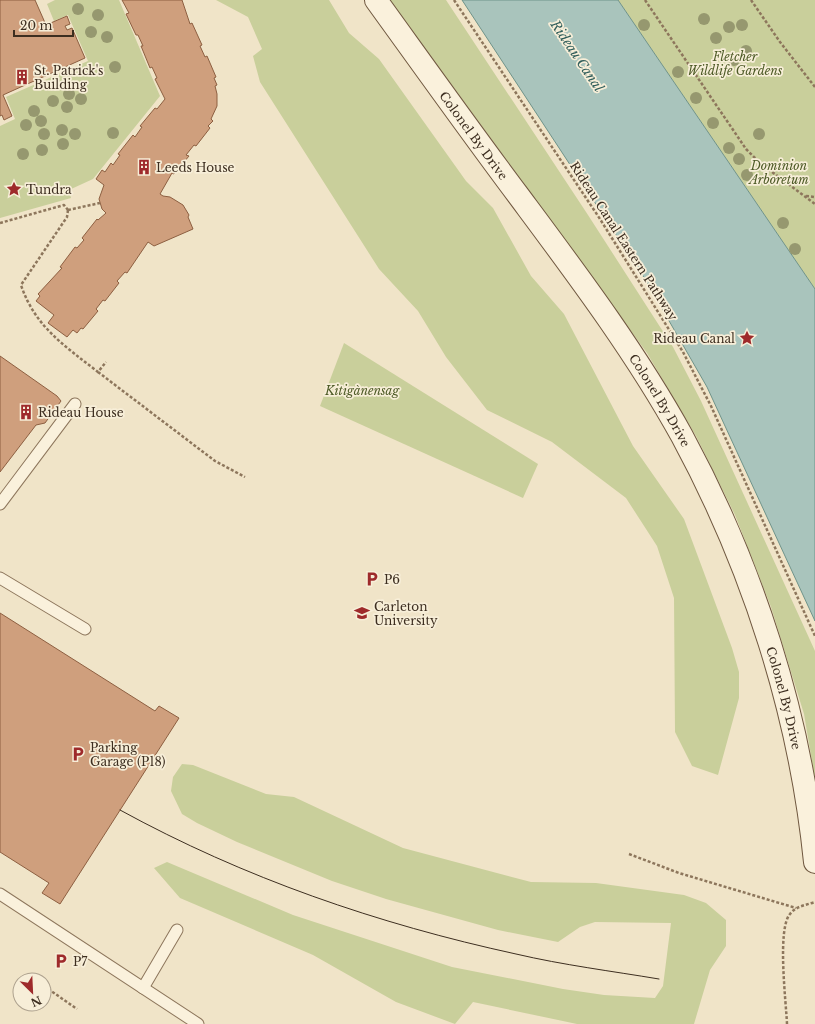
<svg xmlns="http://www.w3.org/2000/svg" width="815" height="1024" viewBox="0 0 815 1024" font-family="'Libre Baskerville',serif">
<style>
.green{fill:#c9cf9b}
.water{fill:#a9c4bc;stroke:#6f938a}
.building{fill:#cf9f7d;stroke:#8d5f41}
.lines{fill:none;stroke-linecap:round;stroke-linejoin:round}
.service-casing{stroke:#8d765c;stroke-width:13}
.secondary-casing{stroke:#6f573f;stroke-width:24}
.path{stroke:#8d765c;stroke-width:2.5;stroke-dasharray:3 2;stroke-linecap:butt}
.service{stroke:#faf1dc;stroke-width:11}
.secondary{stroke:#faf1dc;stroke-width:22}
.tram{stroke:#3d2e20;stroke-width:1}
.tree{fill:#96986f}
.labels{text-anchor:middle;dominant-baseline:central;stroke-width:3.5;stroke-linejoin:round;paint-order:stroke}
.park-label{font-size:12px;font-style:italic;fill:#4d5a26;stroke:#f7eed8}
.poi-label{font-size:12px;fill:#3d2e20;stroke:#f7eed8;text-anchor:start}
.street-label{font-size:12px;fill:#3d2e20;stroke:#f7eed8}
.water-label{font-size:13px;font-style:italic;fill:#2f5d5a;stroke:#f7eed8}
</style>
<rect width="100%" height="100%" fill="#f0e4c8"/>
<!-- green -->
<g class="green">
<polygon points="55,0 119,0 160,96 93,179 69,190 71,198 0,218 0,126 15,119 6,97 88,61 68,15 54,21 47,4"/>
<polygon points="216,0 329,0 349,33 379,59 466,181 493,208 531,276 564,314 633,446 684,519 732,648 739,672 739,698 718,775 692,766 675,732 674,598 657,546 626,498 552,442 487,410 446,357 418,311 379,269 260,82 253,56 262,49 248,17"/>
<polygon points="390,0 446,0 588,215 673,347 701,401 815,651 815,779 804,714 771,607 735,515 696,436 647,353"/>
<polygon points="618,0 815,0 815,289"/>
<polygon points="344,343 538,464 523,498 320,406"/>
<polygon points="182,764 193,765 266,794 294,797 403,848 531,882 596,883 684,895 706,903 726,920 726,946 710,970 694,1024 577,1024 473,1002 455,1024 396,1002 313,955 180,898 154,868 167,862 293,915 452,967 563,989 604,995 655,998 663,986 671,923 595,922 580,927 558,942 498,930 386,899 332,881 237,842 197,823 182,814 171,791 173,777"/>
</g>
<!-- water -->
<polygon class="water" points="462,0 618,0 815,289 815,621 707,387 645,279"/>
<!-- building -->
<g class="building">
<polygon points="0,0 35,0 46,25 67,16 70,24 65,26 67,30 72,28 85,58 3,95 12,116 4,120 2,115 0,116"/>
<polygon points="122,0 182,0 190,24 192,23 202,45 200,46 205,57 207,56 216,77 214,78 217,85 215,86 217,94 217,106 211,119 213,121 208,126 210,128 196,146 194,145 186,155 189,156 174,174 172,173 160,194 163,196 170,197 183,205 189,215 188,217 193,229 154,246 148,242 127,273 125,272 117,281 119,283 105,301 103,300 96,309 98,311 83,329 81,328 77,333 73,330 67,337 48,323 54,315 36,301 40,296 38,294 62,268 60,267 75,247 77,248 84,240 82,238 97,219 98,220 106,213 102,209 99,199 104,185 96,179 102,170 105,172 111,163 113,165 120,155 118,154 133,135 135,137 142,127 140,126 155,108 157,109 165,99 155,79 157,78 152,67 150,68 141,46 143,46 138,35 136,35 126,14 129,13"/>
<polygon points="0,356 57,396 61,401 45,423 36,425 0,472"/>
<polygon points="0,613 155,711 159,706 179,718 60,904 42,893 49,883 0,852"/>
</g>
<g class="lines">
<!-- service casing -->
<g class="service-casing">
<g id="service">
<polyline points="0,504 75,404"/>
<polyline points="0,578 85,629"/>
<polyline points="0,894 198,1024"/>
<polyline points="143,988 177,930"/>
</g>
</g>
<!-- secondary casing -->
<g class="secondary-casing">
<g id="secondary">
<path id="s1" d="M376,0C423,65 470,131 518,195C576,273 635,351 682,436C753,567 800,714 815,862"/>
</g>
</g>
<!-- path -->
<g class="path">
<polyline points="454,0 600,219 683,352 711,406 815,636"/>
<polyline points="645,0 746,149 760,163 815,204"/>
<polyline points="751,0 780,42 815,87"/>
<polyline points="806,196 815,197"/>
<path d="M68,210L67,217L21,285C35,327 65,346 98,372L106,362"/>
<polyline points="68,210 100,203"/>
<polyline points="0,223 64,205 68,210"/>
<polyline points="98,372 215,461 245,477"/>
<polyline points="629,854 679,873 796,908"/>
<polyline points="34,980 35,980"/>
<polyline points="44,986 77,1009"/>
<path d="M787,1024C786,1001 777,929 790,914C796,906 806,905 815,902"/>
</g>
<!-- service -->
<use href="#service" class="service"/>
<!-- secondary -->
<use href="#secondary" class="secondary"/>
<!-- tram -->
<path class="tram" d="M120,810C244,878 378,924 516,954C563,965 611,971 659,979"/>
</g>
<!-- trees -->
<g class="tree">
<circle cx="78" cy="9" r="6"/>
<circle cx="98" cy="15" r="6"/>
<circle cx="704" cy="19" r="6"/>
<circle cx="644" cy="25" r="6"/>
<circle cx="742" cy="25" r="6"/>
<circle cx="729" cy="27" r="6"/>
<circle cx="91" cy="32" r="6"/>
<circle cx="107" cy="37" r="6"/>
<circle cx="716" cy="38" r="6"/>
<circle cx="746" cy="51" r="6"/>
<circle cx="734" cy="60" r="6"/>
<circle cx="115" cy="67" r="6"/>
<circle cx="678" cy="72" r="6"/>
<circle cx="69" cy="94" r="6"/>
<circle cx="696" cy="98" r="6"/>
<circle cx="81" cy="99" r="6"/>
<circle cx="53" cy="101" r="6"/>
<circle cx="67" cy="107" r="6"/>
<circle cx="34" cy="111" r="6"/>
<circle cx="41" cy="121" r="6"/>
<circle cx="713" cy="123" r="6"/>
<circle cx="26" cy="125" r="6"/>
<circle cx="62" cy="130" r="6"/>
<circle cx="113" cy="133" r="6"/>
<circle cx="44" cy="134" r="6"/>
<circle cx="75" cy="134" r="6"/>
<circle cx="759" cy="134" r="6"/>
<circle cx="63" cy="144" r="6"/>
<circle cx="729" cy="148" r="6"/>
<circle cx="42" cy="150" r="6"/>
<circle cx="23" cy="154" r="6"/>
<circle cx="739" cy="159" r="6"/>
<circle cx="747" cy="175" r="6"/>
<circle cx="783" cy="223" r="6"/>
<circle cx="795" cy="249" r="6"/>
</g>
<!-- icons -->
<defs>
<g id="building-bare" transform="scale(1.2)"><path d="M-4-6H4V6H1V3H-1V6H-4ZM-2.5-4.3h1.7v1.8h-1.7ZM.8-4.3h1.7v1.8H.8ZM-2.5-1h1.7V.8h-1.7ZM.8-1h1.7V.8H.8Z" fill="#9e2a2b" stroke="#f7eed8" stroke-width="2.5" paint-order="stroke"/></g>
<g id="sight-bare" transform="scale(1.2)"><path d="M0-6L1.8-2.2L6-1.7L2.9 1.2L3.7 5.4L0 3.3L-3.7 5.4L-2.9 1.2L-6-1.7L-1.8-2.2Z" fill="#9e2a2b" stroke="#f7eed8" stroke-width="2.5" paint-order="stroke"/></g>
<g id="parking-bare" transform="scale(1.2)"><path d="M-3.5-5.5H1a3.5 3.5 0 0 1 0 7H-1V5.5H-3.5ZM-1-3.4V-.6H.8a1.4 1.4 0 0 0 0-2.8Z" fill="#9e2a2b" stroke="#f7eed8" stroke-width="2.5" paint-order="stroke"/></g>
<g id="university-bare" transform="scale(1.2)"><path d="M0-5L7-2L0 1L-7-2ZM-4 1L0 2.5L4 1V4Q0 6-4 4Z" fill="#9e2a2b" stroke="#f7eed8" stroke-width="2.5" paint-order="stroke"/></g>
</defs>
<g fill-rule="evenodd">
<use href="#building-bare" x="22" y="77"/>
<use href="#building-bare" x="144" y="167"/>
<use href="#sight-bare" x="14" y="189"/>
<use href="#sight-bare" x="747" y="338"/>
<use href="#building-bare" x="26" y="412"/>
<use href="#parking-bare" x="372" y="579"/>
<use href="#university-bare" x="362" y="613"/>
<use href="#parking-bare" x="78" y="754"/>
<use href="#parking-bare" x="61" y="961"/>
</g>
<g class="labels">
<!-- park labels -->
<g class="park-label">
<text x="735" y="56">Fletcher<tspan x="735" dy="14">Wildlife Gardens</tspan></text>
<text x="779" y="165">Dominion<tspan x="779" dy="14">Arboretum</tspan></text>
<text x="362" y="390">Kitigànensag</text>
</g>
<!-- poi labels -->
<g class="poi-label">
<text x="34" y="70">St. Patrick's<tspan x="34" dy="14">Building</tspan></text>
<text x="156" y="167">Leeds House</text>
<text x="26" y="189">Tundra</text>
<text x="735" y="338" text-anchor="end">Rideau Canal</text>
<text x="38" y="412">Rideau House</text>
<text x="384" y="579">P6</text>
<text x="374" y="606">Carleton<tspan x="374" dy="14">University</tspan></text>
<text x="90" y="747">Parking<tspan x="90" dy="14">Garage (P18)</tspan></text>
<text x="73" y="961">P7</text>
</g>
<!-- street labels -->
<g class="street-label">
<text stroke="none"><textPath href="#s1" startOffset="167">Colonel By Drive</textPath></text>
<text transform="translate(624 241) rotate(57)">Rideau Canal Eastern Pathway</text>
<text stroke="none"><textPath href="#s1" startOffset="491">Colonel By Drive</textPath></text>
<text stroke="none"><textPath href="#s1" startOffset="815">Colonel By Drive</textPath></text>
</g>
<!-- water labels -->
<g class="water-label">
<text transform="translate(577 56) rotate(56)">Rideau Canal</text>
</g>
</g>
<!-- north arrow -->
<g transform="translate(32 992) rotate(156)"><circle r="19" fill="#f7eed8" stroke="#ada18e"/>
<path d="M0-3L7 15L0 10L-7 15Z" fill="#9e2a2b"/>
<text y="-6" font-size="11" font-weight="bold" text-anchor="middle" fill="#3d2e20">N</text>
</g>
<!-- scale -->
<path d="M14 30v6h59v-6" fill="none" stroke="#3d2e20" stroke-width="2"/>
<text x="20" y="30" font-size="12" fill="#3d2e20" stroke="#f7eed8" stroke-width="3" paint-order="stroke">20 m</text>
</svg>
